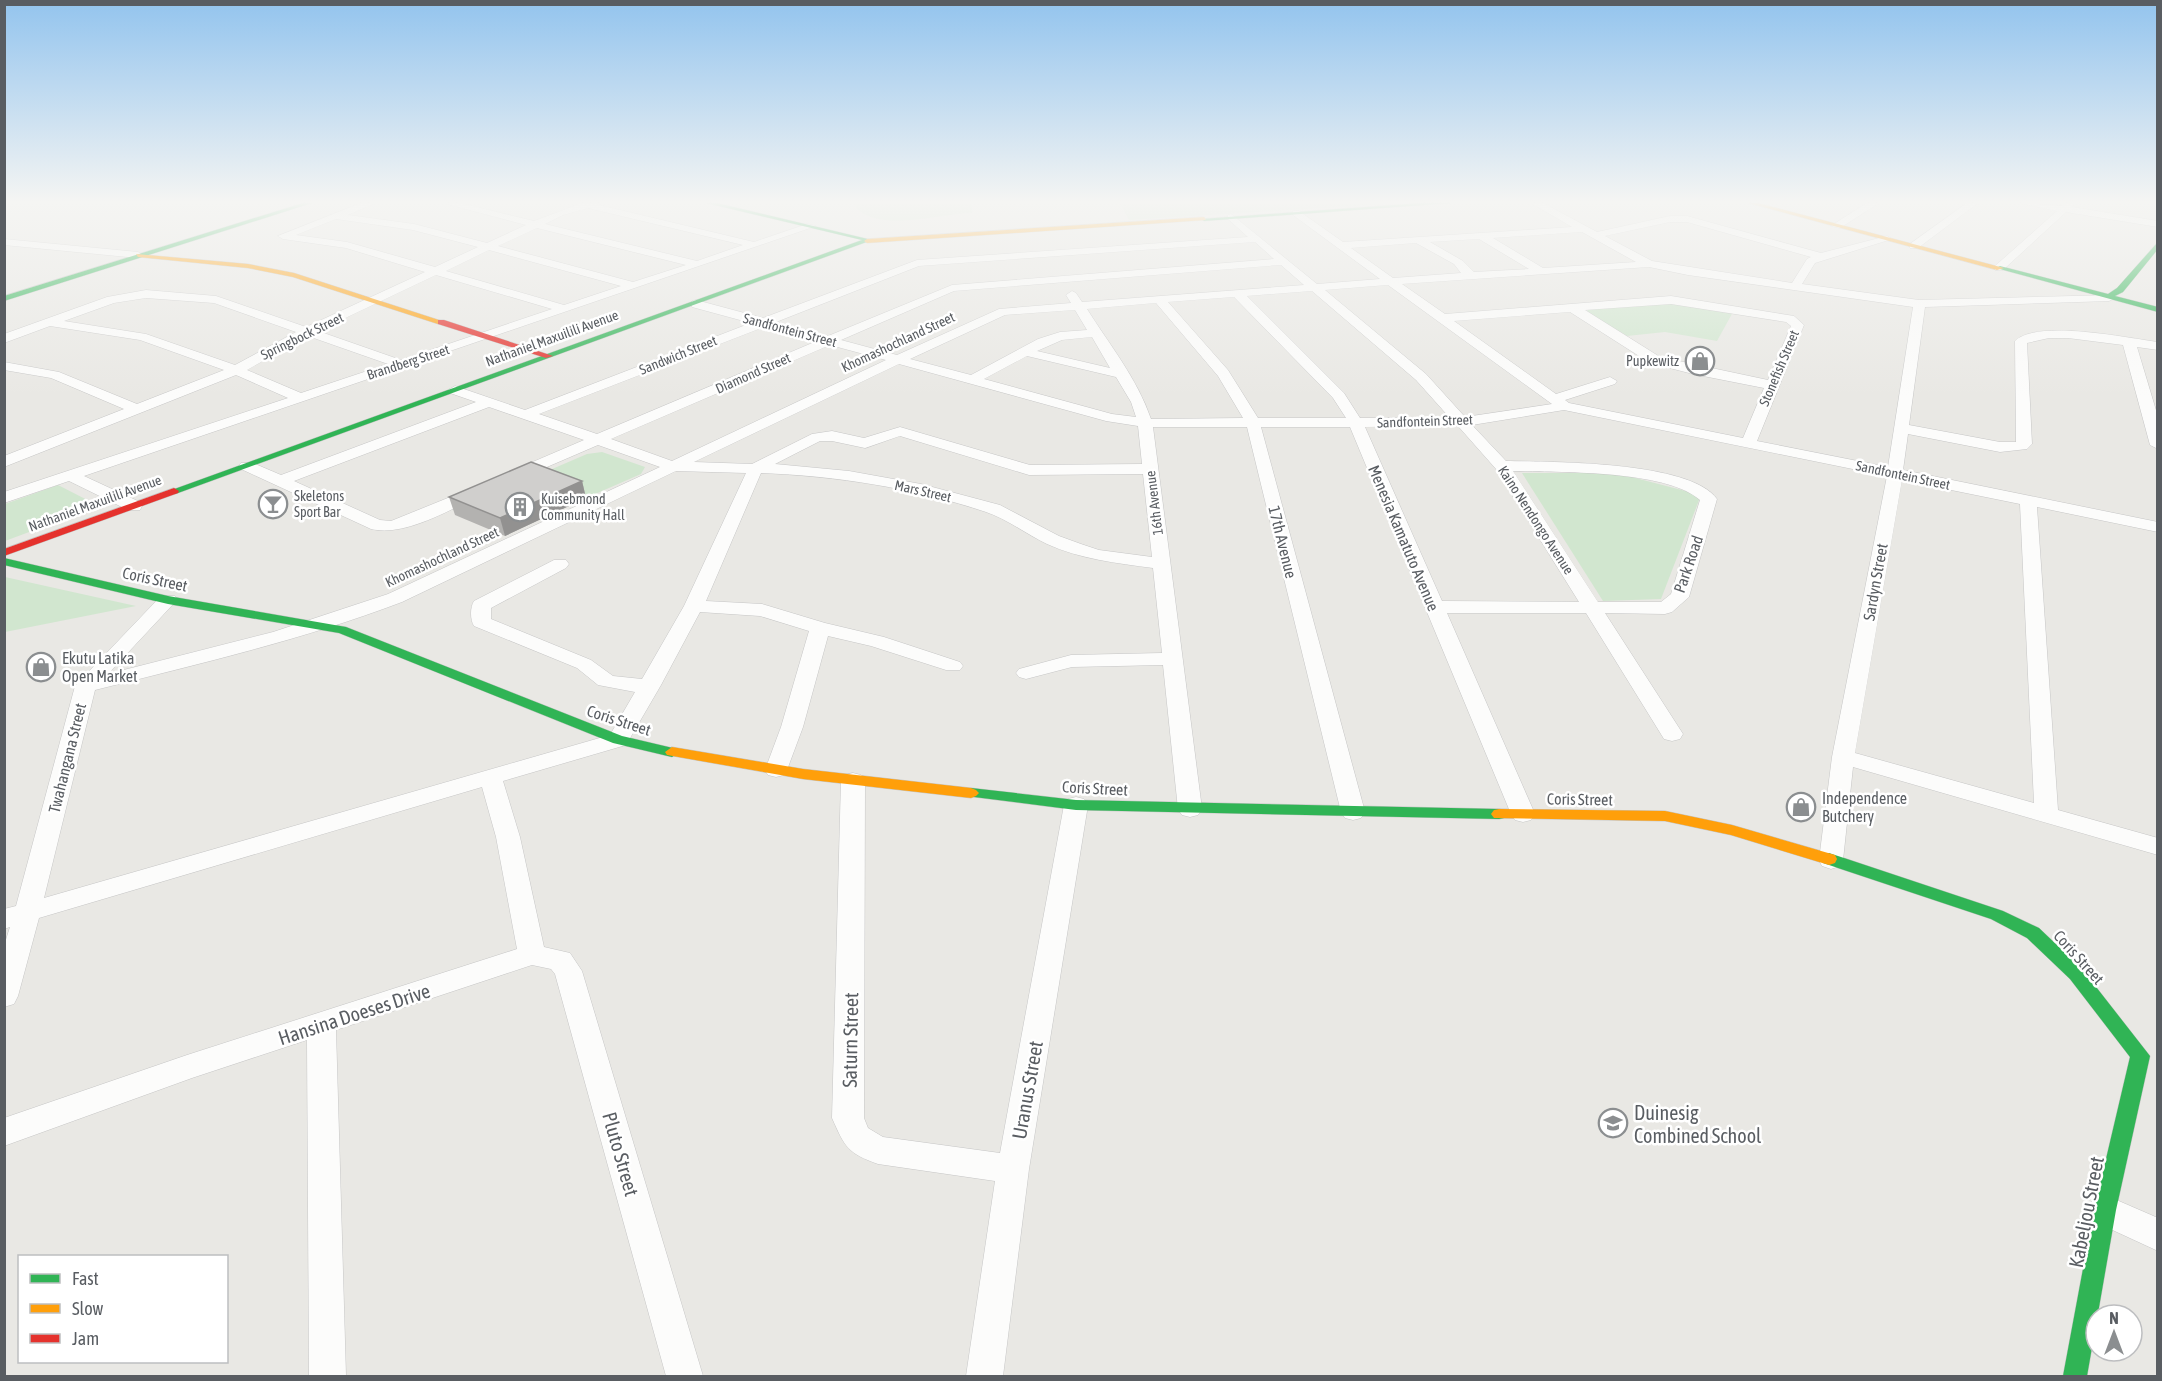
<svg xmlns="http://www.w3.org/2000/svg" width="2162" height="1381" viewBox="0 0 2162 1381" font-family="'Asap Condensed',sans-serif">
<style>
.green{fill:#d1e6cf}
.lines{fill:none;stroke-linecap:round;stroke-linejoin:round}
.street-casing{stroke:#c6c6c6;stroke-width:1}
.fast-casing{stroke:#c5c5c4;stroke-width:1}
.slow-casing{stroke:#c5c5c4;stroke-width:1}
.jam-casing{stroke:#c5c5c4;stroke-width:1}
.street{fill:#fcfcfb;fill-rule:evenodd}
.fast{fill:#30b455;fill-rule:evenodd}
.slow{fill:#ff9f0a;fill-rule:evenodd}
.jam{fill:#e5322d;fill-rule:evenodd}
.wall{fill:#b3b2b0}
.shaded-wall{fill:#929190}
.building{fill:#d0cfcd;stroke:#929190;stroke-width:1.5}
.labels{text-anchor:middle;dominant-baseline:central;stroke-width:5;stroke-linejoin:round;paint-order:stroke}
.far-street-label{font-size:14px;fill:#595d62;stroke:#fff}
.far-poi-label{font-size:14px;fill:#595d62;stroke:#fff;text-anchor:start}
.street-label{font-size:16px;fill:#595d62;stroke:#fff}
.poi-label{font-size:16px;fill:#595d62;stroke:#fff;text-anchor:start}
.near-street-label{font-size:20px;fill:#595d62;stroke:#fff}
.near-poi-label{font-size:20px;fill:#595d62;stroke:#fff;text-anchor:start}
</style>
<rect width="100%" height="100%" fill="#e9e8e4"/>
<!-- green -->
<g class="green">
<path d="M857,203H972V213C941,213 882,233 856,208Z"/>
<polygon points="1120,203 1401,203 1129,220"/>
<polygon points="1670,302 1733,312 1717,341 1665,332 1627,336 1585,312 1591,308"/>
<polygon points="602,452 645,467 641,474 586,498 485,498 587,454"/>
<polygon points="1522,473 1616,473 1701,495 1661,599 1603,601"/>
<polygon points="58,485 99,506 5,541 5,504"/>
<polygon points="5,577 136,606 5,632"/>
</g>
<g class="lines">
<!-- street casing -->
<g class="street-casing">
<g id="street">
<path d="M361,203H375L348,215L414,224L487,243L526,225L443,203H460L534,221L577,205L575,203H600L599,205L754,242L807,224L816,226L84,476L140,502L142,506L140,510H128L69,481L4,503V492L288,398L236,375L4,467V456L124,409L51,378L4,370V362L59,372L137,404L224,370L140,340L50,326L4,343V334L107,297L146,290L216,296L306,327L425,272L346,248L283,239L278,236ZM588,208L743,245L697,261L545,224L563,215ZM336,219L413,230L478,247L435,267L347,242L296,235ZM537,228L686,265L633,282L498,246ZM489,250L621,286L564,305L446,271ZM436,275L552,309L401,360L318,331ZM146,298L214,303L296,332L235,365L146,334L64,321L114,303ZM308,336L388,364L301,393L247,370Z"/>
<path d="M1531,203H1543L1597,232L1670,216H1687L1821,253L1887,236L1892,239L1815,263L1802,284L1919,300L2113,295V299L2109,301L1925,307L1909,425L2000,442H2016L2015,341C2037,319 2127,338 2158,342V350L2137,347L2158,417V449L2150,445L2123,345L2068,338H2049L2027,343L2032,444L2027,449L2000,452L1908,434L1903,470L2158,522V532L2037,507L2058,810L2158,838V855L1853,767L1843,860L1840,866L1831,869L1822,866L1819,860L1832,757L1887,476L1564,410L1472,425L1506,461C1552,462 1690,461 1717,499L1689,597L1672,612L1665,614L1605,613L1683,734L1680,739L1672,741L1664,739L1586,613H1447L1535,814L1531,820L1523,822L1515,820L1511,814L1350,427H1261L1365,812L1361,818L1353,820L1345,818L1341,812L1247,427H1153L1202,809L1198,815L1190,817L1182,815L1178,809L1163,665L1072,667L1026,679L1019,677L1016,673L1019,669L1071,655L1162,653L1153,568C1116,563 1080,559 1047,544C1026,534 1007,519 986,512C914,488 837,476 761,473L706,601L762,604L825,623L884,637L960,662L963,666L960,670H946L871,646L828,636L803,727L787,770L784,775L776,777L768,775L765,770L781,727L809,631L760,616L700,612L661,685L626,745L503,781L520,837L544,947L570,953L582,971L703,1376H666L555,974L551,969L532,965L336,1030L346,1376H309L307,1040L192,1078L4,1146V1118L187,1055L517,949L496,837L482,787L39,918L18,996L14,1004L4,1007V946L10,927L4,929V909L16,906L75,686L161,596H175L177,600L108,674L273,632L388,594L660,467L598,445L519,479H507L505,476L507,473L584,440L489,407L294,481L380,520L391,521L470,489L476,487L484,492L482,495C450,509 406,537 371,529L241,469L239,466L241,463H253L281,475L476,402L450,393L448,390L455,386L525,410L751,323L692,307V301L696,300L763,318L917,260L1248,237L1228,219V215L1231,214L1317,284L1380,279L1293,215V211H1299L1343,242L1572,227ZM1670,222H1687L1811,257L1807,259L1792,283L1652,261L1605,236ZM1582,232L1636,262L1543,268L1493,238ZM1479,239L1529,269L1474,272L1463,261L1430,242ZM1255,242L1274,259L952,285L828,336L776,322L919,266ZM1416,243L1454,264L1461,273L1393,278L1351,248ZM1281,265L1304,285L1082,302L1076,293L1072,291L1066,295L1071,303L999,309L897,355L841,340L954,291ZM1649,267L1688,275L1913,307L1888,467L1757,441L1804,325L1794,316L1671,296L1445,314L1402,284ZM1388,285L1552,404L1465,417L1426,374L1325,290ZM1312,291L1416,380L1450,418H1360L1344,393L1247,296ZM1234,297L1333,398L1346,418H1258L1228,370L1168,302ZM1156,303L1218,376L1243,418L1151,419C1137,378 1109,344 1087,309ZM1671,304L1786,322L1791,326L1768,380L1660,357L1585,310ZM1075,310L1087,330L1060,332L1038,339L971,375L910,359L1005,315ZM1570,312L1650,363L1693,374L1764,388L1743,438L1569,403L1565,400L1615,384L1617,381L1610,377L1556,394L1454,321ZM764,327L817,341L597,434L539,414ZM1092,337L1110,368L1037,351L1062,340ZM830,345L886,360L672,461L611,439ZM1027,356L1116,377L1131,402L1136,417L1112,414L984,379ZM899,364L1106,421L1138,426L1142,464L1030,465L900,427L864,438L832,431L812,434L752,464L694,462ZM1458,426L1496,469L1579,602L1442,601L1365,427ZM900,436L1029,475L1143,474L1152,557L1099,550L1081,544L1059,536L1000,505L921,484L849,471L775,464L820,441H832L865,448ZM676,471L746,473L684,606L642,679L613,676L591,660L491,619V608L566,568L569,564L566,560H554L474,601C470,607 470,620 474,626L577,668L598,685L635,692L610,735L44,898L95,690C198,664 302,640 402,602ZM1513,471C1559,472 1667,470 1700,500L1671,594L1661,602H1598ZM1902,480L2020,504L2034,803L1855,753Z"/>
<polygon points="1867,203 1879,203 1840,228 1831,226"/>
<polygon points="1967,203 1978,203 1918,248 1910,248 1910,244"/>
<polygon points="2020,203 2062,206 2065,203 2074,203 2072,207 2158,221 2158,227 2066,212 2003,270 1995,270 1995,266 2057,211"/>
<polygon points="4,239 138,252 143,255 138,258 4,245"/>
<path d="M853,773L861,775L865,780L864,1118L868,1128L883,1137L1000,1153L1064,805L1068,799L1076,797L1084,799L1088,805L1029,1169L1003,1376H966L995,1181L878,1164C847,1153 845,1147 832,1118L841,780L845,775Z"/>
<polygon points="2105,1195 2158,1218 2158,1251 2093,1221 2088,1210 2093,1199"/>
</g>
</g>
<!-- fast casing -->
<g class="fast-casing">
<g id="fast">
<polygon points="303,203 312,203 4,301 4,296"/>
<polygon points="706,203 717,203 872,240 178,493 174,494 169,491 862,240"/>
<polygon points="1420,203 1451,203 1204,221 1201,219"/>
<polygon points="2158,242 2158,249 2123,292 2115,296 2158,307 2158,312 1996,268 2000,266 2108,294 2117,288"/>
<polygon points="4,558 168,596 346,627 622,736 677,749 679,752 672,757 613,743 339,633 168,604 4,565"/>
<polygon points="971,788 1076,800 1499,809 1504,810 1507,814 1504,818 1499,819 1076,810 966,796 963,793 966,790"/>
<polygon points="1829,853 2003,911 2039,928 2082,969 2150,1056 2116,1210 2087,1376 2063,1376 2094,1210 2130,1057 2070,979 2027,938 1991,919 1823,863 1821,859 1823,855"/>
</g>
</g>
<!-- slow casing -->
<g class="slow-casing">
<g id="slow">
<polygon points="1748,203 1758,203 2004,268 1997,270"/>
<polygon points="1204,217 1206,220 867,243 864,241 867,239"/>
<polygon points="136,254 248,264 294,273 445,322 438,324 293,277 248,268 138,257"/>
<polygon points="672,747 803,769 971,788 976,790 979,793 976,796 971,798 803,779 667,755 665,752"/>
<polygon points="1499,809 1665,811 1732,825 1835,855 1837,859 1835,863 1829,865 1731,835 1665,821 1494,818 1491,814 1494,810"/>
</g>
</g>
<!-- jam casing -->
<g class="jam-casing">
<g id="jam">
<polygon points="438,320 444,320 553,356 546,358 438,324"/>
<polygon points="174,488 179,491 178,493 4,556 4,549"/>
</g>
</g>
<!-- street -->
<use href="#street" class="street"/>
<!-- fast -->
<use href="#fast" class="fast"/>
<!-- slow -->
<use href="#slow" class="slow"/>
<!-- jam -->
<use href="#jam" class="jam"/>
</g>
<!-- wall -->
<polygon class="wall" points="582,481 586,498 505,536 455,515 449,497"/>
<!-- shaded-wall -->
<polygon class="shaded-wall" points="582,481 586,498 505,536 500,518"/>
<!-- building -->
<polygon class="building" points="531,462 582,481 500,518 449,497"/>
<!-- sky -->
<linearGradient id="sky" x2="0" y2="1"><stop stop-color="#93c4ee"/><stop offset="0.51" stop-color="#f5f5f3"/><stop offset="1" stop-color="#f5f5f3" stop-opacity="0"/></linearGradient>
<rect width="2162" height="396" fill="url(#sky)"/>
<!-- icons -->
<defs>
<g id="shop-ring" transform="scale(1.5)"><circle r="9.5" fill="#fff" stroke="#8b8e90" stroke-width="1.5"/><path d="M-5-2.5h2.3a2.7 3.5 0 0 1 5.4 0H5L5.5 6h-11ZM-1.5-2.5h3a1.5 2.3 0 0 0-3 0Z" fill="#8b8e90"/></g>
<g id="bar-ring" transform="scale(1.5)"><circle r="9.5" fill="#fff" stroke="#8b8e90" stroke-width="1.5"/><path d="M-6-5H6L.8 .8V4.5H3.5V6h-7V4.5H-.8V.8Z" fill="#8b8e90"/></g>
<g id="building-ring" transform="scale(1.5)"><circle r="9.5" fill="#fff" stroke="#8b8e90" stroke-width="1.5"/><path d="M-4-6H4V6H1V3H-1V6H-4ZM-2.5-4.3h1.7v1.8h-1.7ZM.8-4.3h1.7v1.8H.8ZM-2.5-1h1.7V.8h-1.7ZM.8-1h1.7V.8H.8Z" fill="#8b8e90"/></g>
<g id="school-ring" transform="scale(1.5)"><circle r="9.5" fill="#fff" stroke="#8b8e90" stroke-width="1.5"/><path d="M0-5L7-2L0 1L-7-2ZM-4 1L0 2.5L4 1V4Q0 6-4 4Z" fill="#8b8e90"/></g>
</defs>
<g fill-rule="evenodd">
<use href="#shop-ring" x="1700" y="361"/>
<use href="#bar-ring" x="273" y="504"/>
<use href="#building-ring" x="520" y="507"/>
<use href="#shop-ring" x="41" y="667"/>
<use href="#shop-ring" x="1801" y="807"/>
<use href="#school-ring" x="1613" y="1123"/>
</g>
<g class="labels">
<!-- far-street labels -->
<g class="far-street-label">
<text transform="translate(790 330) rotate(15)">Sandfontein Street</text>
<text transform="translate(302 336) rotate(-26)">Springbock Street</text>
<text transform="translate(552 338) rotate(-20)">Nathaniel Maxuilili Avenue</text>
<text transform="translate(898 342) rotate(-25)">Khomashochland Street</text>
<text transform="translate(678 355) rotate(-22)">Sandwich Street</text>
<text transform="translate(408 362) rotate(-18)">Brandberg Street</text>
<text transform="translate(1779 368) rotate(-67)">Stonefish Street</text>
<text transform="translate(753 373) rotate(-24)">Diamond Street</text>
<text transform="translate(1425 421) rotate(-2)">Sandfontein Street</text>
<text transform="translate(1903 475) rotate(12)">Sandfontein Street</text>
<text transform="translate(923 491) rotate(13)">Mars Street</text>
<text transform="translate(95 503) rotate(-20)">Nathaniel Maxuilili Avenue</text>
<text transform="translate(1154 503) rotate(-97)">16th Avenue</text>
<text transform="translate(1536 520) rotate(57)">Kaino Nendongo Avenue</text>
<text transform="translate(442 557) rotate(-25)">Khomashochland Street</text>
</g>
<!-- far-poi labels -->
<g class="far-poi-label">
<text x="1679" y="361" text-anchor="end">Pupkewitz</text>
<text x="294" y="496">Skeletons<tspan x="294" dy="16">Sport Bar</tspan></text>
<text x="541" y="499">Kuisebmond<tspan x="541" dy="16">Community Hall</tspan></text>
</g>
<!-- street labels -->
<g class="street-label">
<text transform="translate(1404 538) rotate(67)">Menesia Kamatuto Avenue</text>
<text transform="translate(1283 542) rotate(76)">17th Avenue</text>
<text transform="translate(1688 564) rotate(-71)">Park Road</text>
<text transform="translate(155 579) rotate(12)">Coris Street</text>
<text transform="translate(1875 582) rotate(-80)">Sardyn Street</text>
<text transform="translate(619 720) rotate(18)">Coris Street</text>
<text transform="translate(67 758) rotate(-76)">Twahangana Street</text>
<text transform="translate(1095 788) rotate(3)">Coris Street</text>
<text transform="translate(1580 799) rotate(1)">Coris Street</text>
<text transform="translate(2079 957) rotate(48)">Coris Street</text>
</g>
<!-- poi labels -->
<g class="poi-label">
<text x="62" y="658">Ekutu Latika<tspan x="62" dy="18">Open Market</tspan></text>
<text x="1822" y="798">Independence<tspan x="1822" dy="18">Butchery</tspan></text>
</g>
<!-- near-street labels -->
<g class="near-street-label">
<text transform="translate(354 1014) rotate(-18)">Hansina Doeses Drive</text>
<text transform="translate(850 1040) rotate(-89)">Saturn Street</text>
<text transform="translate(1027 1090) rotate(-80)">Uranus Street</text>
<text transform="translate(621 1154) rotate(74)">Pluto Street</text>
<text transform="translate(2086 1212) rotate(-79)">Kabeljou Street</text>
</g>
<!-- near-poi labels -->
<g class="near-poi-label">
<text x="1634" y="1112">Duinesig<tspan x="1634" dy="23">Combined School</tspan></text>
</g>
</g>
<!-- border -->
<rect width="2162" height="1381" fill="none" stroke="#595d62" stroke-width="12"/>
<!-- legend -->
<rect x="18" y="1255" width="210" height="108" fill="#ffffff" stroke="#bdbec0" stroke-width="1.5"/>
<rect x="30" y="1274" width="30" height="9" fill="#30b455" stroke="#bdbec0" stroke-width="1.5"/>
<text x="72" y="1285" font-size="18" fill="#595d62">Fast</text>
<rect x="30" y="1304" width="30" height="9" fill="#ff9f0a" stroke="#bdbec0" stroke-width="1.5"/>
<text x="72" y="1315" font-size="18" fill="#595d62">Slow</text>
<rect x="30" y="1334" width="30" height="9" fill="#e5322d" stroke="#bdbec0" stroke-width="1.5"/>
<text x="72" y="1345" font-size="18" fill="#595d62">Jam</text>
<!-- north arrow -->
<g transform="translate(2114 1333)"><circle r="28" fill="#ffffff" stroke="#bdbec0" stroke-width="1.5"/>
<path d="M0-4.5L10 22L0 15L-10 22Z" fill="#8b8e90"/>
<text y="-9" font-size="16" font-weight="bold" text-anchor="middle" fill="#595d62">N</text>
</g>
</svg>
